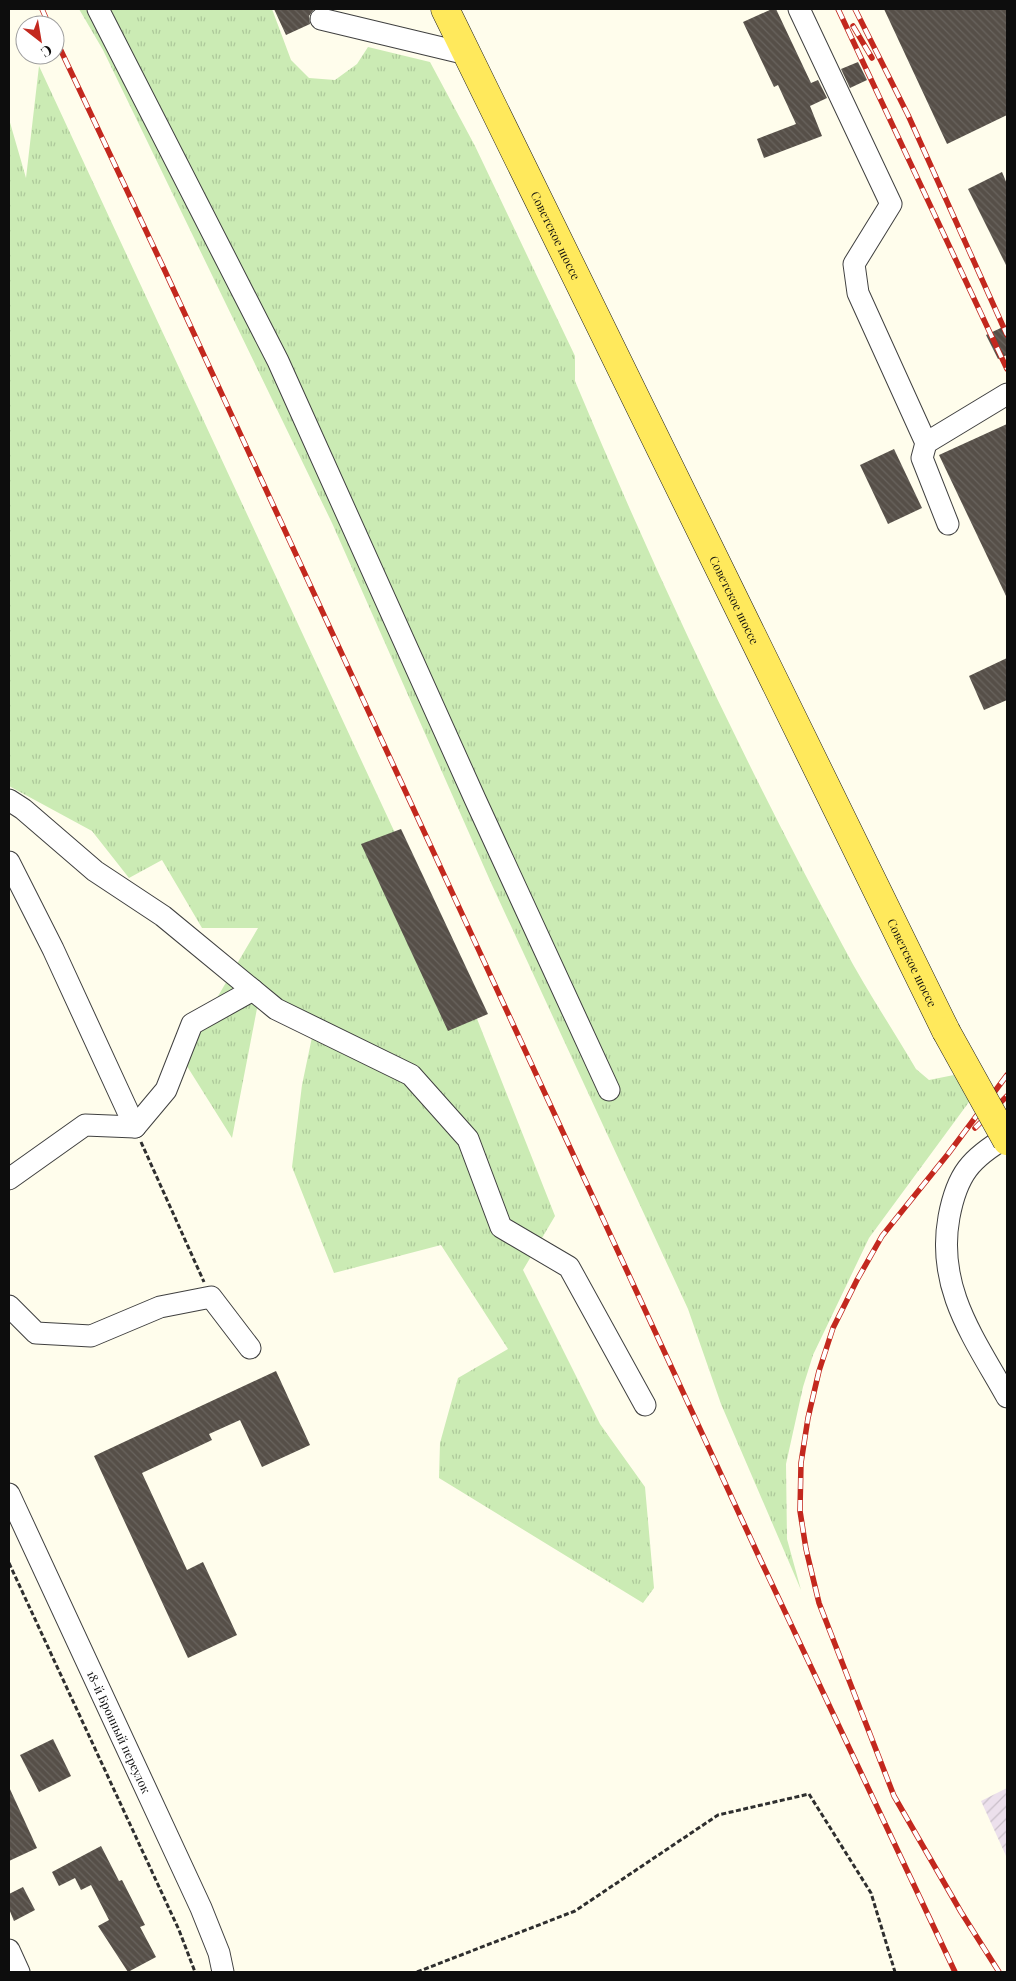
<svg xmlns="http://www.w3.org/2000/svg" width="1016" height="1981" viewBox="0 0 1016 1981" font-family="'Playfair Display',serif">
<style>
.industrial{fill:url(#industrial-furrows)}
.grass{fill:url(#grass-tufts)}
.building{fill:url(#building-back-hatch)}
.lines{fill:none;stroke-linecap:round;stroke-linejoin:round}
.minor-casing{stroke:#404040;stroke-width:23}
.major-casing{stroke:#1e1e1e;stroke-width:29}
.path{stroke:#2f2f2f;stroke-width:3;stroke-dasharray:5 2.5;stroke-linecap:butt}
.minor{stroke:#fff;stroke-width:21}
.major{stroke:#ffe95c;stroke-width:28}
.rail-casing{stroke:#c3281e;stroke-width:5.5}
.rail{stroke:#fff;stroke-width:4;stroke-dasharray:11;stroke-linecap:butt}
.major-bridge-casing{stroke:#1e1e1e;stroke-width:29;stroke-linecap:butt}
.major-bridge{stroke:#ffe95c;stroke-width:28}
.labels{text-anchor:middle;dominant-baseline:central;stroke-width:5;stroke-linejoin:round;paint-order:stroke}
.street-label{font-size:12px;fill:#0d0d0d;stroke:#fff}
</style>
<defs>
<pattern id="industrial-furrows" width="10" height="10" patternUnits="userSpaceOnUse" patternTransform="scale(1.25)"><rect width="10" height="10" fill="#ece0ec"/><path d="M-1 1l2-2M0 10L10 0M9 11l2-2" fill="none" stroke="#c9bfc9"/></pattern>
<pattern id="grass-tufts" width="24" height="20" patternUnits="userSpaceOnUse" patternTransform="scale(1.25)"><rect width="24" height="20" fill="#cbebb4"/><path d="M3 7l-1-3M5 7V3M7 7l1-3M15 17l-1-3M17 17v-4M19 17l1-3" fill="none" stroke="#adc89a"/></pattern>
<pattern id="building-back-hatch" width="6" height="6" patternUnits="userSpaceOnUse" patternTransform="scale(1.25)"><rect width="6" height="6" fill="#564f48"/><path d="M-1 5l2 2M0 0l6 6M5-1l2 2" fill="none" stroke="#69645e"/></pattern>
</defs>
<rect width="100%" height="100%" fill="#fffdec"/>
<!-- industrial -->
<polygon class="industrial" points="1007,1788 1007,1858 981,1801"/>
<!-- grass -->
<g class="grass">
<path d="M79,9H272L291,60L309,78L335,80L357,64L368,47L430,62L475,146L575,356V381C655,573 744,762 843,946C865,988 892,1028 916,1069L929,1080L954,1075L969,1102L869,1238L813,1355L803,1387L786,1464L787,1539L801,1590L721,1404L688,1309L492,885L332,523L103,50Z"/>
<polygon points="39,66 453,958 555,1216 523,1270 600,1424 645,1487 654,1588 643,1603 439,1478 440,1443 458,1378 508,1349 441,1245 334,1273 292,1167 302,1085 316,1018 260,993 232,1138 185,1063 194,1037 258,928 202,928 162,860 129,878 92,831 9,786 9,119 26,178"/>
</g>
<!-- building -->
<g class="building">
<polygon points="274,9 314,9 309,16 310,24 286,35"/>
<polygon points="772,9 776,9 811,83 818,80 827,98 810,106 822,136 764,158 757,139 796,124 778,85 774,87 743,22"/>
<polygon points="884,9 1007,9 1007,115 947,144"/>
<polygon points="858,62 867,80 850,88 841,69"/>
<polygon points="1002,172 1007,184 1007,267 968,189"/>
<polygon points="1007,325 1007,355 998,359 986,335"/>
<polygon points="1007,424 1007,598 939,455"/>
<polygon points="894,449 922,508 888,524 860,465"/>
<polygon points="1007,658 1007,700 984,710 969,676"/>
<polygon points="401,829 488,1014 448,1031 361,844"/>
<polygon points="276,1371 310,1445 262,1467 240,1420 209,1434 212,1440 142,1473 187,1570 203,1562 237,1635 188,1658 94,1456"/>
<polygon points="53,1739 71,1776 39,1792 20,1755"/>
<polygon points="9,1787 37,1848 9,1861"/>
<polygon points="101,1846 119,1881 122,1880 145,1925 140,1927 156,1957 128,1972 98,1926 109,1920 91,1885 81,1890 75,1878 59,1886 52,1872"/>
<polygon points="23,1887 35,1910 14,1921 9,1909 9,1894"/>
</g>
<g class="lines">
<!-- minor casing -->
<g class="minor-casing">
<g id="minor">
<polyline points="98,9 278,361 475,799 609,1090"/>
<polyline points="799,9 891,204 854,264 858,293 926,443 922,458 948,524"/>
<polyline points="321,19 467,54"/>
<polyline points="926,443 1007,394"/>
<polyline points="9,800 23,809 95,871 163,916 276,1009 411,1075 468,1139 501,1227 569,1267 645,1405"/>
<polyline points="9,862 53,949 135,1127"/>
<path d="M1007,1137C971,1158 957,1174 949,1217C936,1288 974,1338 1007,1397"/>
<polyline points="9,1179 85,1125 135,1127 166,1090 192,1024 253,990"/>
<polyline points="9,1306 36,1333 91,1336 160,1307 211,1297 250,1348"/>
<path id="s1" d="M9,1494L201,1908L219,1953L223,1972"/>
<polyline points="9,1950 19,1972"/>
</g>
</g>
<!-- major casing -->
<g class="major-casing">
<g id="major">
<path id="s2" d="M445,9L946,1031"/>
</g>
</g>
<!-- path -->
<g class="path">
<polyline points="141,1142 204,1282"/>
<polyline points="9,1563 179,1930 195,1972"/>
<polyline points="417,1972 575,1911 718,1815 809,1794 871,1893 895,1972"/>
</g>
<!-- minor -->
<use href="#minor" class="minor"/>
<!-- major -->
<use href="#major" class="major"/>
<!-- rail casing -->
<g class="rail-casing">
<g id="rail">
<polyline points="42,9 49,25"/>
<polyline points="838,9 1007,369"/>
<polyline points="855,9 908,115 1007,335"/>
<polyline points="853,26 872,58"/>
<polyline points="55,38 165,271 761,1561 955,1972"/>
<polyline points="975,1128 1007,1096"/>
<polyline points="999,1972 961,1912 894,1796 819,1603 806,1549 800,1511 801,1463 808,1418 819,1371 833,1328 857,1280 882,1236 948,1154 1007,1075"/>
</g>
</g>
<!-- rail -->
<use href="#rail" class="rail"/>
<!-- major-bridge casing -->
<g class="major-bridge-casing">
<polyline id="major-bridge" points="946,1031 1007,1141"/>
</g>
<!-- major-bridge -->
<use href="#major-bridge" class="major-bridge"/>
</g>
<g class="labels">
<!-- street labels -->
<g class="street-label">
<text stroke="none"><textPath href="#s2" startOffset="252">Советское шоссе</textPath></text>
<text stroke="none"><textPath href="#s2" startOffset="658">Советское шоссе</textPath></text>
<text stroke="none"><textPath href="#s2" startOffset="1062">Советское шоссе</textPath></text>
<text stroke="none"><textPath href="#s1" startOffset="262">18-й Бронный переулок</textPath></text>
</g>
</g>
<!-- border -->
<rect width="1016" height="1981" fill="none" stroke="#0d0d0d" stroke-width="20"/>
<!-- north arrow -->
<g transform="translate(40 40) rotate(149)"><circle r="24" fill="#ffffff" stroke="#9e9e9e"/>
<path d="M0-4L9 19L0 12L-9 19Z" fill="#c3281e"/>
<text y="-8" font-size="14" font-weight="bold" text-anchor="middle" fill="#0d0d0d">С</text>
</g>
</svg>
